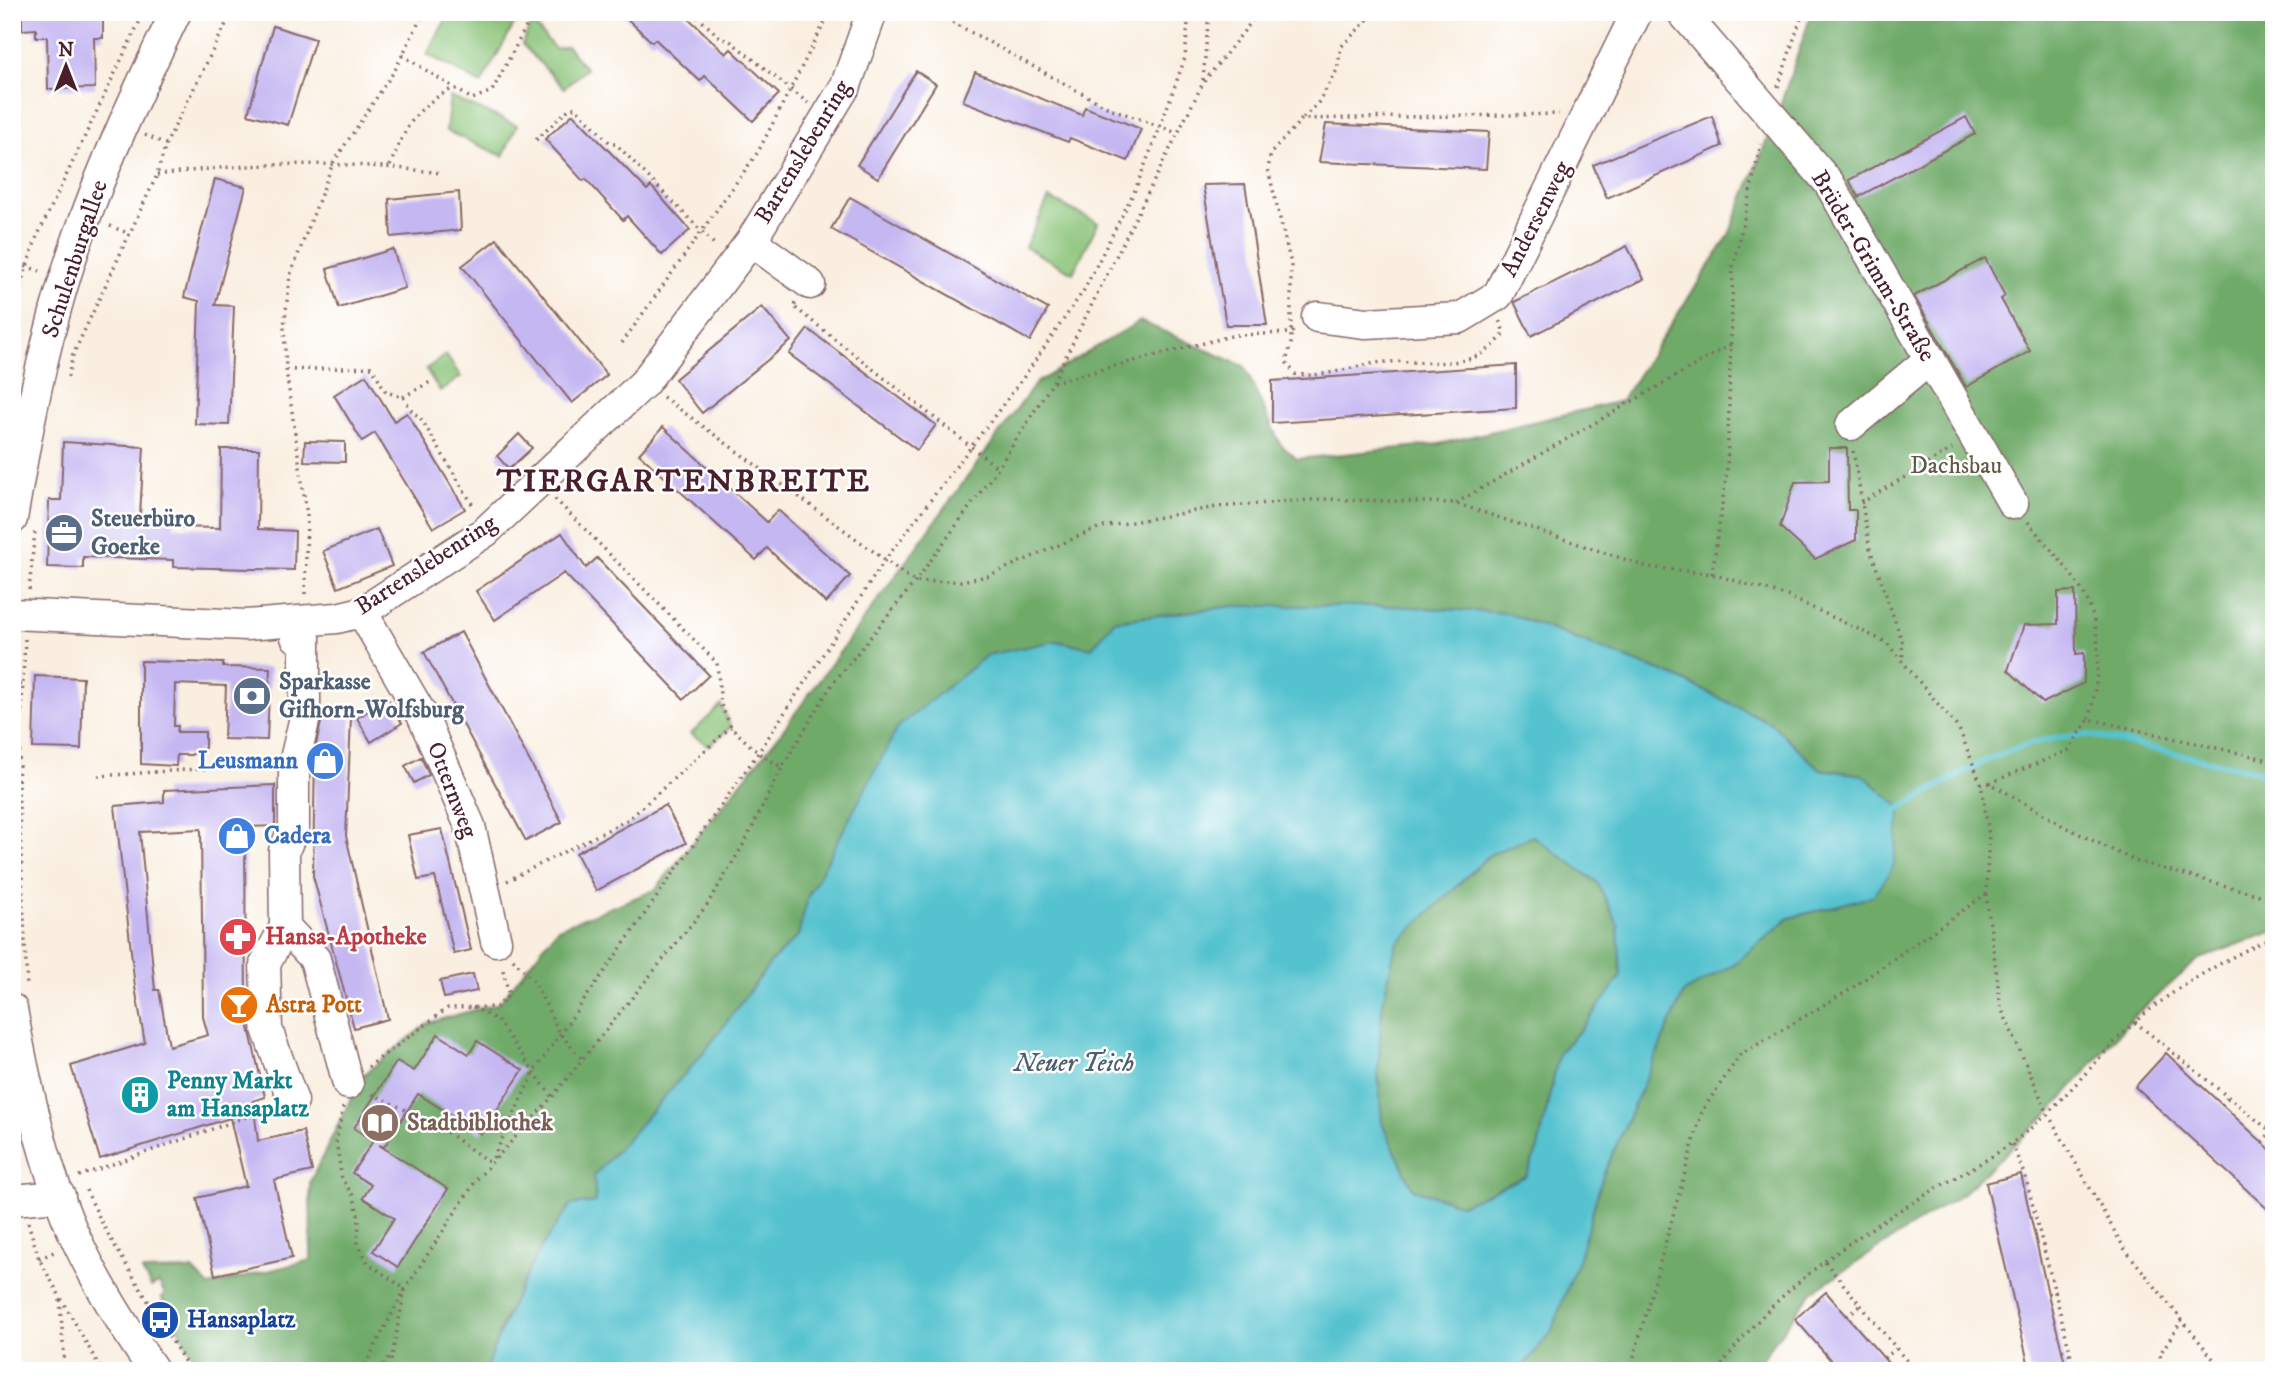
<svg xmlns="http://www.w3.org/2000/svg" width="2286" height="1383" viewBox="0 0 2286 1383" font-family="'IM FELL DW Pica',serif">
<style>
.green{fill:#8bc479;stroke:#6a7252;stroke-width:2}
.forest{fill:#70aa69;stroke:#5d644a;stroke-width:2}
.water{fill:#55c2cf;stroke:#50707d;stroke-width:2;fill-rule:evenodd}
.lines{fill:none;stroke-linecap:round;stroke-linejoin:round}
.stream{stroke:#55c2cf;stroke-width:6}
.building{fill:#c5b7f2;fill-rule:evenodd}
.minor-casing{stroke:#87676a;stroke-width:33}
.path{stroke:#87676a;stroke-width:3.5;stroke-dasharray:2 5;stroke-linecap:butt}
.minor{stroke:#fff;stroke-width:30}
.labels{text-anchor:middle;dominant-baseline:central;stroke-width:5;stroke-linejoin:round;paint-order:stroke}
.street-label{font-size:24px;fill:#4a1f2b;stroke:#fff}
.park-label{font-size:24px;fill:#615946;stroke:#fff}
.service-label{font-size:24px;font-weight:bold;fill:#4e5e75;stroke:#fff;text-anchor:start}
.shop-label{font-size:24px;font-weight:bold;fill:#366cbe;stroke:#fff;text-anchor:end}
.health-label{font-size:24px;font-weight:bold;fill:#be3a42;stroke:#fff;text-anchor:start}
.food-label{font-size:24px;font-weight:bold;fill:#c56008;stroke:#fff;text-anchor:start}
.culture-label{font-size:24px;font-weight:bold;fill:#0d838f;stroke:#fff;text-anchor:start}
.education-label{font-size:24px;font-weight:bold;fill:#785e54;stroke:#fff;text-anchor:start}
.transit-label{font-size:24px;font-weight:bold;fill:#164399;stroke:#fff;text-anchor:start}
.water-label{font-size:26px;font-style:italic;fill:#4e606d;stroke:#fff}
.district-label{font-size:32px;font-weight:bold;letter-spacing:2px;fill:#4a1f2b;stroke:#fff}
</style>
<rect width="100%" height="100%" fill="#fff"/>
<filter id="ink" filterUnits="userSpaceOnUse"><feTurbulence type="fractalNoise" baseFrequency=".0143" numOctaves="2"/><feDisplacementMap in="SourceGraphic" scale="14" xChannelSelector="R" yChannelSelector="G"/><feConvolveMatrix kernelMatrix="1 2 1 2 8 2 1 2 1" color-interpolation-filters="sRGB"/></filter>
<filter id="wash" filterUnits="userSpaceOnUse"><feTurbulence type="fractalNoise" baseFrequency=".00686" numOctaves="4" result="noise"/><feDisplacementMap in="SourceGraphic" scale="28" xChannelSelector="R" yChannelSelector="G"/><feGaussianBlur stdDeviation="1.57" result="paint"/><feColorMatrix in="noise" values="0 0 0 0 0 0 0 0 0 0 0 0 0 0 0 0 0 1.4 0 .05"/><feComposite in="paint" operator="in"/></filter>
<g filter="url(#wash)">
<rect width="100%" height="100%" fill="#f9eedf"/>
<!-- green -->
<g class="green">
<polygon points="450,12 521,12 481,84 427,54"/>
<polygon points="532,22 555,49 567,46 586,69 564,88 522,44"/>
<polygon points="450,97 517,125 503,156 446,131"/>
<polygon points="1049,198 1098,223 1073,273 1025,247"/>
<polygon points="446,355 461,377 440,391 426,369"/>
<polygon points="721,705 731,727 709,746 691,734"/>
</g>
<!-- forest -->
<g class="forest">
<polygon points="1812,12 2274,12 2274,931 2199,959 2134,1016 2052,1110 1963,1193 1812,1292 1752,1371 1519,1371 1551,1332 1579,1257 1603,1175 1684,992 1734,964 1789,918 1873,896 1863,775 1819,769 1771,723 1676,677 1507,613 1392,606 1235,606 1114,621 1092,648 1055,641 836,846 808,896 798,936 773,960 705,1051 594,1176 596,1202 506,1316 485,1371 201,1371 161,1297 165,1294 159,1283 151,1287 142,1271 193,1270 209,1286 311,1260 310,1182 362,1076 428,1023 499,1003 558,928 655,890 780,734 1036,383 1140,321 1244,366 1280,444 1297,459 1439,444 1621,401 1728,237 1779,109"/>
<polygon points="1533,836 1597,882 1618,924 1622,976 1587,1022 1559,1053 1538,1149 1526,1176 1462,1205 1413,1189 1382,1123 1378,1075 1382,1006 1396,944 1490,854"/>
</g>
<!-- water -->
<path class="water" d="M1235,606H1392L1507,613L1676,677L1771,723L1819,769L1863,775L1901,808L1893,868L1873,896L1789,918L1734,964L1684,992L1603,1175L1579,1257L1551,1332L1519,1371H485C508,1310 531,1256 571,1205L596,1202L594,1176L705,1051L773,960L798,936L808,897L898,727L987,655L1055,641L1092,648L1114,621ZM1533,836L1597,882L1618,924L1621,976L1587,1022L1559,1053L1538,1149L1526,1176L1462,1205L1413,1189L1382,1123L1378,1075L1382,1006L1396,944L1490,854Z"/>
<g class="lines">
<!-- stream -->
<path class="stream" d="M1901,808C1961,773 2019,735 2090,735L2274,775"/>
</g>
<g id="blocks">
<!-- building -->
<g class="building">
<polygon points="22,12 103,12 103,38 94,38 95,88 48,89 47,37 36,37 36,29 22,30"/>
<polygon points="620,12 682,12 726,54 731,49 779,94 753,121 705,76 700,81 655,39 652,42"/>
<polygon points="273,26 315,39 288,125 248,114"/>
<polygon points="916,71 936,84 878,178 857,165"/>
<polygon points="975,72 1082,115 1085,107 1141,129 1128,161 1070,138 1068,142 963,101"/>
<polygon points="573,114 647,190 651,186 690,230 662,255 627,216 623,220 586,179 583,181 545,139"/>
<polygon points="1712,116 1722,146 1607,198 1593,165"/>
<polygon points="1966,117 1975,134 1858,197 1849,180"/>
<polygon points="1326,124 1489,132 1486,169 1319,162"/>
<polygon points="215,179 246,187 215,305 234,306 229,425 195,424 199,301 184,297"/>
<polygon points="1245,184 1267,325 1226,325 1203,185"/>
<polygon points="459,192 461,230 391,237 389,199"/>
<polygon points="850,197 1048,309 1030,341 831,229"/>
<polygon points="497,239 607,375 572,403 462,266"/>
<polygon points="1627,246 1644,279 1531,336 1514,302"/>
<polygon points="393,249 405,288 339,308 327,269"/>
<polygon points="1985,258 2005,296 2001,299 2030,351 1966,387 1914,296"/>
<polygon points="762,307 791,341 702,413 675,379"/>
<polygon points="808,329 936,425 917,450 789,354"/>
<polygon points="1516,365 1516,408 1272,423 1272,381"/>
<polygon points="366,375 394,421 407,413 465,509 433,528 375,433 362,441 334,395"/>
<polygon points="663,427 767,522 778,510 850,576 826,603 767,548 756,560 639,454"/>
<polygon points="519,434 532,448 509,469 497,456"/>
<polygon points="305,441 345,442 345,462 304,461"/>
<polygon points="63,442 144,447 140,515 174,517 174,527 220,528 221,449 259,449 258,529 295,531 294,570 173,567 173,560 83,557 83,568 47,567 49,500 61,500"/>
<polygon points="1829,448 1847,448 1848,510 1856,510 1856,540 1815,559 1780,527 1795,482 1829,481"/>
<polygon points="377,529 392,566 338,588 323,551"/>
<polygon points="562,533 586,568 597,558 709,675 684,699 564,573 495,620 476,591"/>
<polygon points="2075,591 2076,654 2084,653 2084,683 2043,703 2008,670 2024,625 2058,624 2058,592"/>
<polygon points="461,632 562,822 526,841 424,652"/>
<polygon points="141,661 223,663 223,667 270,668 267,740 224,739 226,686 175,684 174,726 178,726 177,732 205,732 205,748 191,755 177,755 176,766 141,764"/>
<polygon points="35,676 83,678 81,749 33,748"/>
<polygon points="388,699 402,723 371,742 357,718"/>
<polygon points="322,717 351,718 346,836 388,1019 354,1028 313,876 315,750"/>
<polygon points="421,757 429,775 414,783 405,766"/>
<path d="M275,785V826L245,827L246,1015L265,1097L253,1101L258,1141L303,1131L312,1171L274,1180L292,1258L215,1275L197,1198L246,1186L230,1118L100,1159L71,1066L145,1043L135,987L115,806L164,802V790ZM201,829L203,1017L208,1035L169,1046L159,990H155L140,832Z"/>
<polygon points="665,805 686,843 596,891 576,853"/>
<polygon points="442,829 471,950 454,954 435,877 418,880 408,835"/>
<polygon points="473,974 477,991 444,998 440,981"/>
<polygon points="438,1034 469,1054 477,1041 523,1070 481,1134 418,1094 384,1147 379,1145 448,1189 398,1267 373,1251 394,1218 363,1198 371,1185 352,1173 373,1141 354,1128 397,1061 414,1071"/>
<polygon points="2166,1053 2274,1153 2274,1215 2135,1087"/>
<polygon points="2021,1174 2048,1294 2067,1371 2030,1371 1986,1183"/>
<polygon points="1826,1292 1847,1316 1895,1371 1840,1371 1795,1319"/>
</g>
</g>
</g>
<g filter="url(#ink)">
<use href="#blocks" fill-opacity="0" stroke="#87676a" stroke-width="2"/>
<g class="lines">
<!-- minor casing -->
<g class="minor-casing">
<g id="minor">
<polyline points="1682,12 1829,183 2013,504"/>
<polyline points="751,241 810,284"/>
<polyline points="1317,317 1366,323 1460,318 1498,295 1637,12"/>
<polyline points="1851,425 1930,359"/>
<path d="M12,519C28,424 46,329 78,238C105,160 140,86 176,12"/>
<polyline points="362,612 422,715 470,826 496,941"/>
<polyline points="12,614 246,625 337,618 362,612 485,532 644,383 751,241 846,85 872,12"/>
<polyline points="295,623 296,637 305,637 305,717 294,764 294,827 284,851 285,927 315,959 348,1084"/>
<polyline points="285,927 265,964 267,1029 293,1101"/>
<path d="M12,1009C25,1083 45,1173 77,1241C98,1286 126,1330 154,1371"/>
<polyline points="12,1200 60,1196"/>
</g>
</g>
<!-- path -->
<g class="path">
<polyline points="214,12 228,18"/>
<polyline points="692,12 722,39 730,41 808,103"/>
<polyline points="934,12 1107,107 1177,133"/>
<polyline points="402,55 472,99 492,91 534,12"/>
<polyline points="1203,80 1209,12"/>
<polyline points="1778,87 1803,12"/>
<polyline points="1303,118 1318,103 1337,70 1341,47 1375,12"/>
<polyline points="145,135 166,144"/>
<polyline points="536,140 570,108 576,108 611,144 616,144 715,245"/>
<path d="M390,166C405,128 415,106 454,88"/>
<path d="M157,175C251,162 346,160 440,173"/>
<polyline points="110,226 128,233"/>
<polyline points="12,262 40,271"/>
<polyline points="796,304 793,306 998,468"/>
<polyline points="12,312 36,239 144,12"/>
<path d="M1500,321L1504,333C1476,375 1427,359 1385,362C1355,364 1327,379 1295,374L1286,362L1291,343V264L1268,169L1271,153L1302,119L1559,114"/>
<polyline points="622,343 758,152 830,12"/>
<polyline points="286,370 372,367 386,392 403,397 413,413 420,417 474,507"/>
<polyline points="68,377 73,355 157,175 166,144 232,12"/>
<polyline points="1053,382 1235,335 1290,333 1297,329"/>
<polyline points="403,397 430,382"/>
<polyline points="663,397 915,582 961,581 988,576 1098,528 1217,507 1322,499 1455,503 1648,567 1712,574 1787,596 1886,642 1959,729 1981,784 1989,835 1986,894 1849,990 1740,1055 1702,1111 1630,1371"/>
<polyline points="1853,451 1870,549 1902,641 1903,660"/>
<polyline points="555,499 717,663 721,705 731,727 758,753 782,767"/>
<polyline points="1456,503 1733,343"/>
<polyline points="1861,503 1952,449"/>
<path d="M2028,522C2046,545 2071,570 2085,596C2104,633 2099,680 2089,719"/>
<polyline points="1712,574 1727,471 1733,267 1761,144"/>
<polyline points="29,590 35,531"/>
<polyline points="305,594 307,516 286,370 284,327 290,276 333,163 395,70 424,12"/>
<polyline points="25,639 18,783 27,988"/>
<polyline points="12,685 23,685"/>
<polyline points="98,776 270,764"/>
<polyline points="1990,783 2069,750 2089,719 2274,761"/>
<polyline points="1981,784 1990,783 2065,827 2135,861 2274,899"/>
<polyline points="507,881 629,819 731,727"/>
<polyline points="1986,894 2001,1008 2048,1114 2124,1248 2223,1371"/>
<polyline points="513,959 534,981 560,1034 583,1060"/>
<polyline points="473,1007 497,1020 552,1097"/>
<polyline points="2135,1022 2274,1134"/>
<polyline points="368,1067 448,1008 497,1007 509,995 502,966"/>
<polyline points="372,1094 435,1124 490,1163"/>
<polyline points="2222,1105 2228,1097"/>
<polyline points="343,1107 336,1141 342,1179 354,1197 359,1218 358,1243 368,1263 405,1289 389,1371"/>
<polyline points="2262,1142 2271,1132"/>
<polyline points="2012,1144 2026,1179 2075,1371"/>
<polyline points="493,1158 535,1070 758,753 885,560 1021,381 1084,290 1135,190 1160,127 1185,58 1189,12"/>
<polyline points="79,1176 269,1109"/>
<polyline points="86,1190 106,1231 190,1371"/>
<polyline points="28,1222 39,1259 102,1371"/>
<polyline points="39,1259 56,1251"/>
<polyline points="1825,1262 1915,1371"/>
<polyline points="2048,1294 2057,1292"/>
<polyline points="60,1300 65,1371"/>
<polyline points="1847,1316 1861,1305"/>
<polyline points="2062,1350 2071,1355"/>
<polyline points="1884,1358 1896,1349"/>
<polyline points="362,1371 405,1289 477,1179 552,1097 707,905 746,840 782,767 831,686 915,582 998,468 1053,382 1203,83 1259,12"/>
<polyline points="379,1371 389,1358"/>
<path d="M1718,1371C1769,1294 1849,1240 1927,1194C1955,1177 1986,1162 2013,1142C2059,1109 2092,1062 2134,1023C2169,991 2230,956 2274,937"/>
<polyline points="2163,1371 2160,1354 2183,1318"/>
</g>
<!-- minor -->
<use href="#minor" class="minor"/>
</g>
</g>
<!-- icons -->
<defs>
<g id="office-disc" transform="scale(2.0125)"><circle r="9.5" fill="#5c6f8a" stroke="#fff"/><path d="M-6-3h4V-5.5h4V-3h4V5H-6ZM-1-4.5V-3h2v-1.5ZM-6 0V1H6V0Z" fill="#fff"/></g>
<g id="bank-disc" transform="scale(2.0125)"><circle r="9.5" fill="#5c6f8a" stroke="#fff"/><path d="M-6-4H6V4H-6ZM0-2.3a2.3 2.3 0 1 0 0 4.6a2.3 2.3 0 1 0 0-4.6Z" fill="#fff"/></g>
<g id="shop-disc" transform="scale(2.0125)"><circle r="9.5" fill="#3f7fe0" stroke="#fff"/><path d="M-5-2.5h2.3a2.7 3.5 0 0 1 5.4 0H5L5.5 6h-11ZM-1.5-2.5h3a1.5 2.3 0 0 0-3 0Z" fill="#fff"/></g>
<g id="pharmacy-disc" transform="scale(2.0125)"><circle r="9.5" fill="#e0444e" stroke="#fff"/><path d="M-2-6h4v4h4v4h-4v4h-4v-4h-4v-4h4Z" fill="#fff"/></g>
<g id="bar-disc" transform="scale(2.0125)"><circle r="9.5" fill="#e8710a" stroke="#fff"/><path d="M-6-5H6L.8 .8V4.5H3.5V6h-7V4.5H-.8V.8Z" fill="#fff"/></g>
<g id="building-disc" transform="scale(2.0125)"><circle r="9.5" fill="#0f9aa8" stroke="#fff"/><path d="M-4-6H4V6H1V3H-1V6H-4ZM-2.5-4.3h1.7v1.8h-1.7ZM.8-4.3h1.7v1.8H.8ZM-2.5-1h1.7V.8h-1.7ZM.8-1h1.7V.8H.8Z" fill="#fff"/></g>
<g id="library-disc" transform="scale(2.0125)"><circle r="9.5" fill="#8d6e63" stroke="#fff"/><path d="M-6-4Q-3-5.5-.7-3.5V5Q-3 3-6 4ZM6-4Q3-5.5 .7-3.5V5Q3 3 6 4Z" fill="#fff"/></g>
<g id="bus-disc" transform="scale(2.0125)"><circle r="9.5" fill="#1a4fb4" stroke="#fff"/><path d="M-5-6H5V4H4V6H2V4H-2V6H-4V4H-5ZM-3.5-4V0h7V-4ZM-3.5 1.2v1.5H-2V1.2ZM2 1.2v1.5H3.5V1.2Z" fill="#fff"/></g>
</defs>
<g fill-rule="evenodd">
<use href="#office-disc" x="64" y="533"/>
<use href="#bank-disc" x="252" y="696"/>
<use href="#shop-disc" x="325" y="761"/>
<use href="#shop-disc" x="237" y="836"/>
<use href="#pharmacy-disc" x="238" y="937"/>
<use href="#bar-disc" x="239" y="1005"/>
<use href="#building-disc" x="140" y="1095"/>
<use href="#library-disc" x="380" y="1123"/>
<use href="#bus-disc" x="160" y="1320"/>
</g>
<g class="labels">
<!-- street labels -->
<g class="street-label">
<text transform="translate(803 152) rotate(-59)">Bartenslebenring</text>
<text transform="translate(1536 219) rotate(-63)">Andersenweg</text>
<text transform="translate(75 259) rotate(-72)">Schulenburgallee</text>
<text transform="translate(1873 266) rotate(59)">Brüder-Grimm-Straße</text>
<text transform="translate(426 565) rotate(-33)">Bartenslebenring</text>
<text transform="translate(452 790) rotate(69)">Otternweg</text>
</g>
<!-- park labels -->
<g class="park-label">
<text x="1956" y="466">Dachsbau</text>
</g>
<!-- service labels -->
<g class="service-label">
<text x="91" y="519">Steuerbüro<tspan x="91" dy="28">Goerke</tspan></text>
<text x="279" y="682">Sparkasse<tspan x="279" dy="28">Gifhorn-Wolfsburg</tspan></text>
</g>
<!-- shop labels -->
<g class="shop-label">
<text x="298" y="761">Leusmann</text>
<text x="264" y="836" text-anchor="start">Cadera</text>
</g>
<!-- health labels -->
<g class="health-label">
<text x="265" y="937">Hansa-Apotheke</text>
</g>
<!-- food labels -->
<g class="food-label">
<text x="266" y="1005">Astra Pott</text>
</g>
<!-- culture labels -->
<g class="culture-label">
<text x="167" y="1081">Penny Markt<tspan x="167" dy="28">am Hansaplatz</tspan></text>
</g>
<!-- education labels -->
<g class="education-label">
<text x="407" y="1123">Stadtbibliothek</text>
</g>
<!-- transit labels -->
<g class="transit-label">
<text x="187" y="1320">Hansaplatz</text>
</g>
<!-- water labels -->
<g class="water-label">
<text x="1074" y="1063">Neuer Teich</text>
</g>
<!-- district labels -->
<g class="district-label">
<text x="684" y="482">TIERGARTENBREITE</text>
</g>
</g>
<!-- margin -->
<rect width="2286" height="1383" fill="none" stroke="#fff" stroke-width="42"/>
<!-- north arrow -->
<g transform="translate(66 66)" stroke="#ffffff" stroke-width="5" paint-order="stroke">
<path d="M0-5L12 26L0 18L-12 26Z" fill="#4a1f2b"/>
<text y="-10" font-size="19" font-weight="bold" text-anchor="middle" fill="#4a1f2b">N</text>
</g>
</svg>
